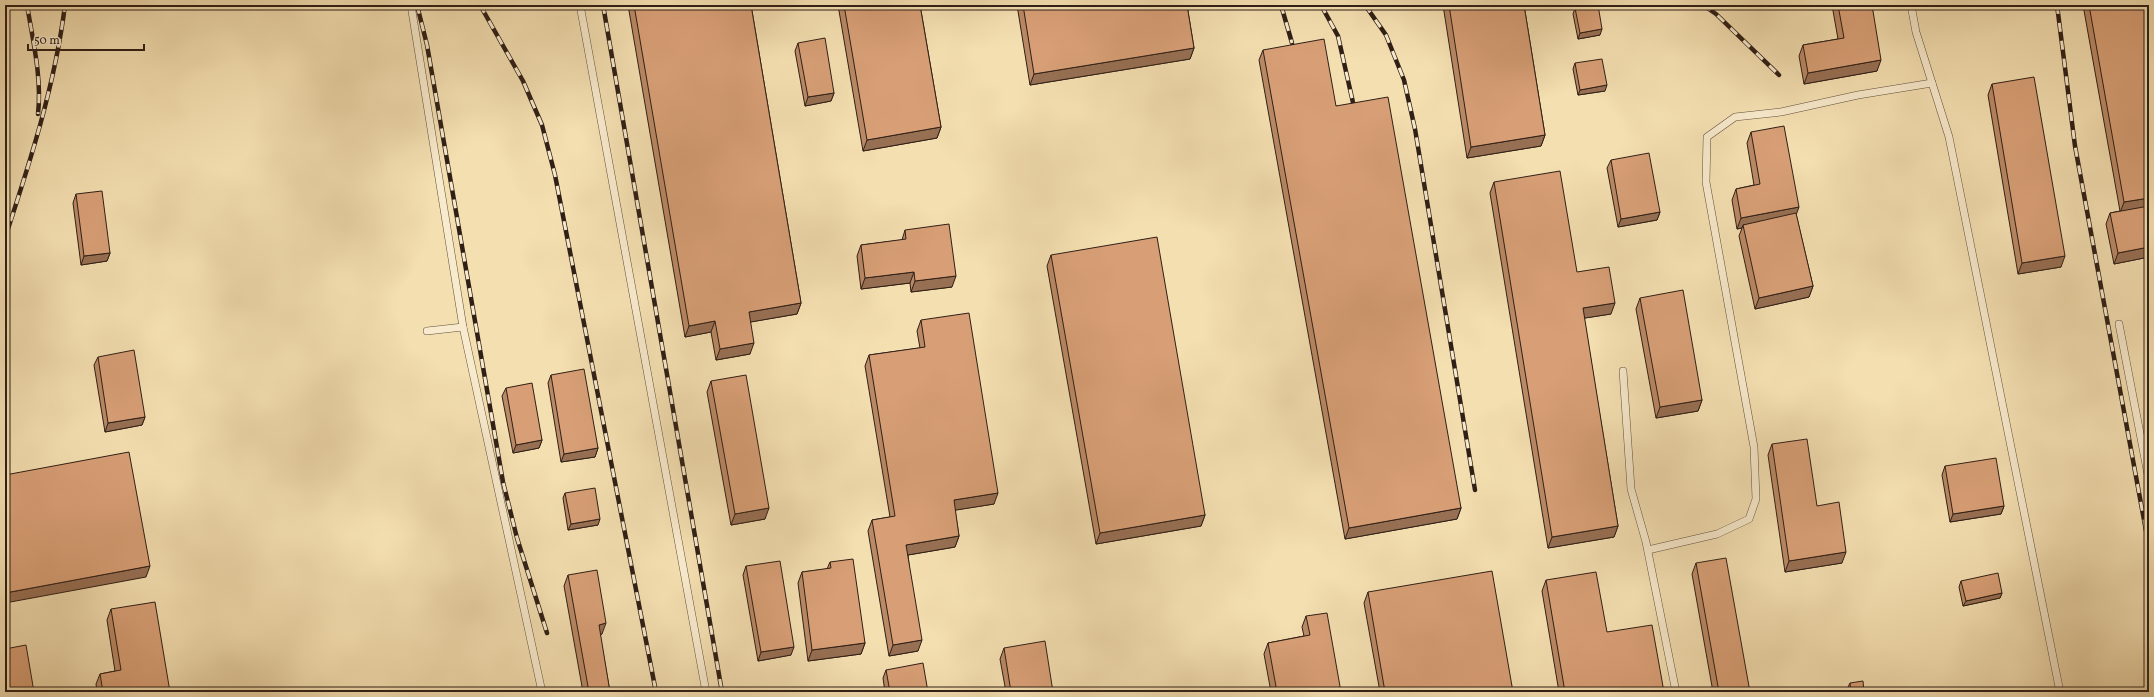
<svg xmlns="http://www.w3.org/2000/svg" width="2154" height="697" viewBox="0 0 2154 697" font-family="Vollkorn,serif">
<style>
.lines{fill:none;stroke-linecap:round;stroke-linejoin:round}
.lane-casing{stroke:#604f3d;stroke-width:8}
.lane{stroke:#f8eacc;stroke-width:7}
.rail-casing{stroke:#2f1f16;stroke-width:4.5}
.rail{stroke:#f8eacc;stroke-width:3;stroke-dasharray:9;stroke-linecap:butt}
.wall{fill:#ba8965;stroke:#2f1f16}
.shaded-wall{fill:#976f53;stroke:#2f1f16}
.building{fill:#d89f76;stroke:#2f1f16}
</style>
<rect width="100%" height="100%" fill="#f4dfb1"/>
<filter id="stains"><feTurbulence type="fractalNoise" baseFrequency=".005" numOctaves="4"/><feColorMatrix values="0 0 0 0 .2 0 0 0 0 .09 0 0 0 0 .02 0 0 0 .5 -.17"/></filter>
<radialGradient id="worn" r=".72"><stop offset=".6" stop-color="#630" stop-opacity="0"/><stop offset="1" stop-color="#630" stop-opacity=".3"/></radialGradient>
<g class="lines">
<!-- lane casing -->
<g class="lane-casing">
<g id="lane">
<polyline points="411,5 463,327 427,331"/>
<polyline points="580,5 706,692"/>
<polyline points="1911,5 1916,32 1949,137 2060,692"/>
<polyline points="2119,324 2149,480"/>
<polyline points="463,327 542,692"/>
<polyline points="1623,371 1631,489 1646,542 1676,692"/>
<polyline points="1648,550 1717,534 1749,519 1756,499 1754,447 1706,182 1707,137 1735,117 1781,112 1858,95 1932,83"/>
</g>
</g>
<!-- lane -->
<use href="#lane" class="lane"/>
<!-- rail casing -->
<g class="rail-casing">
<g id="rail">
<path d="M27,5C33,41 42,78 38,114"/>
<polyline points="417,5 427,45 503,482 517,538 547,633"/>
<polyline points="480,5 523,81 542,125 555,175 656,692"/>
<polyline points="603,5 722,692"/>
<polyline points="1281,5 1292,43"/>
<polyline points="1321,5 1338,36 1354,107"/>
<polyline points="1365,5 1386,35 1404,80 1415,129 1475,490"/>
<polyline points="1703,5 1716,14 1779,75"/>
<polyline points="2057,5 2075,146 2149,547"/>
<path d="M5,238C30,162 55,85 65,5"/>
</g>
</g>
<!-- rail -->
<use href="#rail" class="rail"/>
</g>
<!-- wall -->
<g class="wall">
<polygon points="628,5 751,5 801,303 797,314 750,322 750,354 716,360 711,332 685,337"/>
<polygon points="838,5 920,5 941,127 937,138 863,151"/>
<polygon points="1017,5 1187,5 1194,48 1190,59 1030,85"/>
<polygon points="1443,5 1524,5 1545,135 1541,146 1467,158"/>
<polygon points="1832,5 1872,5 1877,71 1804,84 1799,56 1803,45 1838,39"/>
<polygon points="2083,5 2149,5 2149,257 2114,264 2106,224 2110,213 2120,211"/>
<polygon points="1575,8 1600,35 1578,39 1573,14"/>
<polygon points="798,43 834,93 831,101 805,106 795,51"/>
<polygon points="1263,50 1336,106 1461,508 1457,519 1345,539 1259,60"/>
<polygon points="1575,63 1605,91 1578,95 1573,69"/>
<polygon points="1992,84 2061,267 2018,274 1988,95"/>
<polygon points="1751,132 1796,214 1813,286 1809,297 1755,309 1739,236 1742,228 1737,229 1732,200 1736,189 1754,185 1747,143"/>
<polygon points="1611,160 1660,212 1657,220 1618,227 1607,168"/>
<polygon points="1494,182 1577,272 1611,314 1584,318 1618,526 1614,537 1548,548 1490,193"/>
<polygon points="76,194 110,253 107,261 81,265 73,203"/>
<polygon points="905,230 952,287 911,292 910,283 861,289 857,256 861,245 902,240"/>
<polygon points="1051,255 1205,515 1201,526 1096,544 1047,266"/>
<polygon points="1640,298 1702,400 1698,411 1656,418 1636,309"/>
<polygon points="921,320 994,504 955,510 959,536 955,547 908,555 918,651 889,656 868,531 872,520 890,517 865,366 869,355 920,348 917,331"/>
<polygon points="98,357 145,417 142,425 105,432 94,365"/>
<polygon points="551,375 598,448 595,457 561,462 548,383"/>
<polygon points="711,381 765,519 731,525 707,392"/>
<polygon points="506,388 542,440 539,448 513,453 502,396"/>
<polygon points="1772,444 1817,506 1842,563 1785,572 1768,455"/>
<polygon points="1945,466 2004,506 2001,514 1950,522 1942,475"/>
<polygon points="565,493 598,525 568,530 563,498"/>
<polygon points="830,562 865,643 861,654 808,661 798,583 802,572 827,569"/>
<polygon points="1696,563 1750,692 1713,692 1692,574"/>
<polygon points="746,566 791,655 758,661 743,575"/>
<polygon points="568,575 602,634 600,635 610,692 583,692 564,586"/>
<polygon points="1546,580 1607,632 1664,692 1559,692 1542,591"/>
<polygon points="1961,581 2002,593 2000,598 1963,606 1959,587"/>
<polygon points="1368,592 1513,692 1380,692 1364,603"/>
<polygon points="111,609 170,692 97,692 96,684 100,674 115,671 107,620"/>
<polygon points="1306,616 1341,692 1271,692 1264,654 1268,643 1304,636 1302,627"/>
<polygon points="1004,648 1053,692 1006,692 1000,659"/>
<polygon points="886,670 928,692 885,692 883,678"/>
<polygon points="1850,683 1864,692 1848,692 1847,689"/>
</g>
<!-- shaded-wall -->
<g class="shaded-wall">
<polygon points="1602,29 1600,35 1578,39 1580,33"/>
<polygon points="1194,48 1190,59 1030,85 1034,74"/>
<polygon points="1881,60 1877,71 1804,84 1808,73"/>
<polygon points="1607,85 1605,91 1578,95 1580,90"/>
<polygon points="834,93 831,101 805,106 808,97"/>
<polygon points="941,127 937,138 863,151 867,140"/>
<polygon points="1545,135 1541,146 1467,158 1471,147"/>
<polygon points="2149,198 2149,208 2120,213 2124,202"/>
<polygon points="1799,207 1795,218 1743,225 1742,228 1737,229 1741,218"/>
<polygon points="1660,212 1657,220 1618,227 1621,219"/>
<polygon points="2149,247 2149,257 2114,264 2118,253"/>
<polygon points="110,253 107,261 81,265 84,256"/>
<polygon points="2065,256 2061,267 2018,274 2022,263"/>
<polygon points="914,272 910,283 861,289 865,278"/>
<polygon points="956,276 952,287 911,292 915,281"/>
<polygon points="1813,286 1809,297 1755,309 1759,298"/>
<polygon points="801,303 797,314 745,323 749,312"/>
<polygon points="1615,303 1611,314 1579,319 1583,308"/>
<polygon points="715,321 711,332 685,337 689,326"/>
<polygon points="754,343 750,354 716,360 720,349"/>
<polygon points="1702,400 1698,411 1656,418 1660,407"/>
<polygon points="145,417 142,425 105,432 108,423"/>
<polygon points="542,440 539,448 513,453 516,445"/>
<polygon points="598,448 595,457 561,462 564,454"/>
<polygon points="998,493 994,504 950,511 954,500"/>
<polygon points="2004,506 2001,514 1950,522 1953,514"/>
<polygon points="769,508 765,519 731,525 735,514"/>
<polygon points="1461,508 1457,519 1345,539 1349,528"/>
<polygon points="1205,515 1201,526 1096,544 1100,533"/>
<polygon points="600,519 598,525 568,530 571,524"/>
<polygon points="1618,526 1614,537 1548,548 1552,537"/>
<polygon points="959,536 955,547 902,556 906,545"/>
<polygon points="1846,552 1842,563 1785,572 1789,561"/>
<polygon points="150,566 146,577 5,603 5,593"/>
<polygon points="2002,593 2000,598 1963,606 1966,601"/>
<polygon points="606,623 602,634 595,636 599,625"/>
<polygon points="922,640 918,651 889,656 893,645"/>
<polygon points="865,643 861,654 808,661 812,650"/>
<polygon points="794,647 791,655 758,661 761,652"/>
</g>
<!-- building -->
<g class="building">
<polygon points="634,5 751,5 801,303 749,312 754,343 720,349 715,321 689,326"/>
<polygon points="844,5 920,5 941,127 867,140"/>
<polygon points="1023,5 1187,5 1194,48 1034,74"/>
<polygon points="1449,5 1524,5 1545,135 1471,147"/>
<polygon points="1593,5 1598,5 1602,29 1580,33 1575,8"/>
<polygon points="1838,5 1872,5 1881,60 1808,73 1803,45 1844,38"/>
<polygon points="2089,5 2149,5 2149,198 2124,202"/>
<polygon points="825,38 834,93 808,97 798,43"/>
<polygon points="1324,39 1336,106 1388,97 1461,508 1349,528 1263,50"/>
<polygon points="1602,59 1607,85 1580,90 1575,63"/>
<polygon points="2034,77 2065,256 2022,263 1992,84"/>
<polygon points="1784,126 1799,207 1741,218 1736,189 1760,184 1751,132"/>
<polygon points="1649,153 1660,212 1621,219 1611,160"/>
<polygon points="1560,171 1577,272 1609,267 1615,303 1583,308 1618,526 1552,537 1494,182"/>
<polygon points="102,191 110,253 84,256 76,194"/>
<polygon points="2149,206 2149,247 2118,253 2110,213"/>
<polygon points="1796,213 1813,286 1759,298 1743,225"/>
<polygon points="949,224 956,276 915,281 914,272 865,278 861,245 906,239 905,230"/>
<polygon points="1157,237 1205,515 1100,533 1051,255"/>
<polygon points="1683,290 1702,400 1660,407 1640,298"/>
<polygon points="969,313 998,493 954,500 959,536 906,545 922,640 893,645 872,520 895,516 869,355 925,347 921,320"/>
<polygon points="134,350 145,417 108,423 98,357"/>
<polygon points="584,369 598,448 564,454 551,375"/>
<polygon points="746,375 769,508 735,514 711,381"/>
<polygon points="532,383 542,440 516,445 506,388"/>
<polygon points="1807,439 1817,506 1839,502 1846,552 1789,561 1772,444"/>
<polygon points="129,452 150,566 5,593 5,475"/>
<polygon points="1996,458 2004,506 1953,514 1945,466"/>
<polygon points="595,488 600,519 571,524 565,493"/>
<polygon points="1726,558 1750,692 1719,692 1696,563"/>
<polygon points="853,559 865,643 812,650 802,572 831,568 830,562"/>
<polygon points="780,561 794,647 761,652 746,566"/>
<polygon points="597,570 606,623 599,625 610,692 589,692 568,575"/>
<polygon points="1492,571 1513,692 1385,692 1368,592"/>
<polygon points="1596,572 1607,632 1652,625 1664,692 1565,692 1546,580"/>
<polygon points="1998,573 2002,593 1966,601 1961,581"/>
<polygon points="155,602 170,692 103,692 100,674 121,670 111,609"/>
<polygon points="1327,613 1341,692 1277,692 1268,643 1310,635 1306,616"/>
<polygon points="1045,641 1053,692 1011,692 1004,648"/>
<polygon points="26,645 34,692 5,692 5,649"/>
<polygon points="923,663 928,692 890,692 886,670"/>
<polygon points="1863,681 1864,692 1851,692 1850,683"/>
<polygon points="476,688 477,692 451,692"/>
</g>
<!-- margin -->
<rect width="2154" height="697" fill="none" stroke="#f4dfb1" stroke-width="20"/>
<rect x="6" y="6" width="2142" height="685" fill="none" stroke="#2f1f16" stroke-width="2"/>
<rect x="10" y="10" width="2134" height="677" fill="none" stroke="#2f1f16"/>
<!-- scale -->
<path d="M28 44v6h116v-6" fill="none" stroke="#2f1f16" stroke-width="2"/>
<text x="34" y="44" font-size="12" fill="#2f1f16" stroke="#f8eacc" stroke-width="3" paint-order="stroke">50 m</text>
<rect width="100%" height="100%" filter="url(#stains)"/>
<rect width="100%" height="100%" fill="url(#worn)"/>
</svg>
